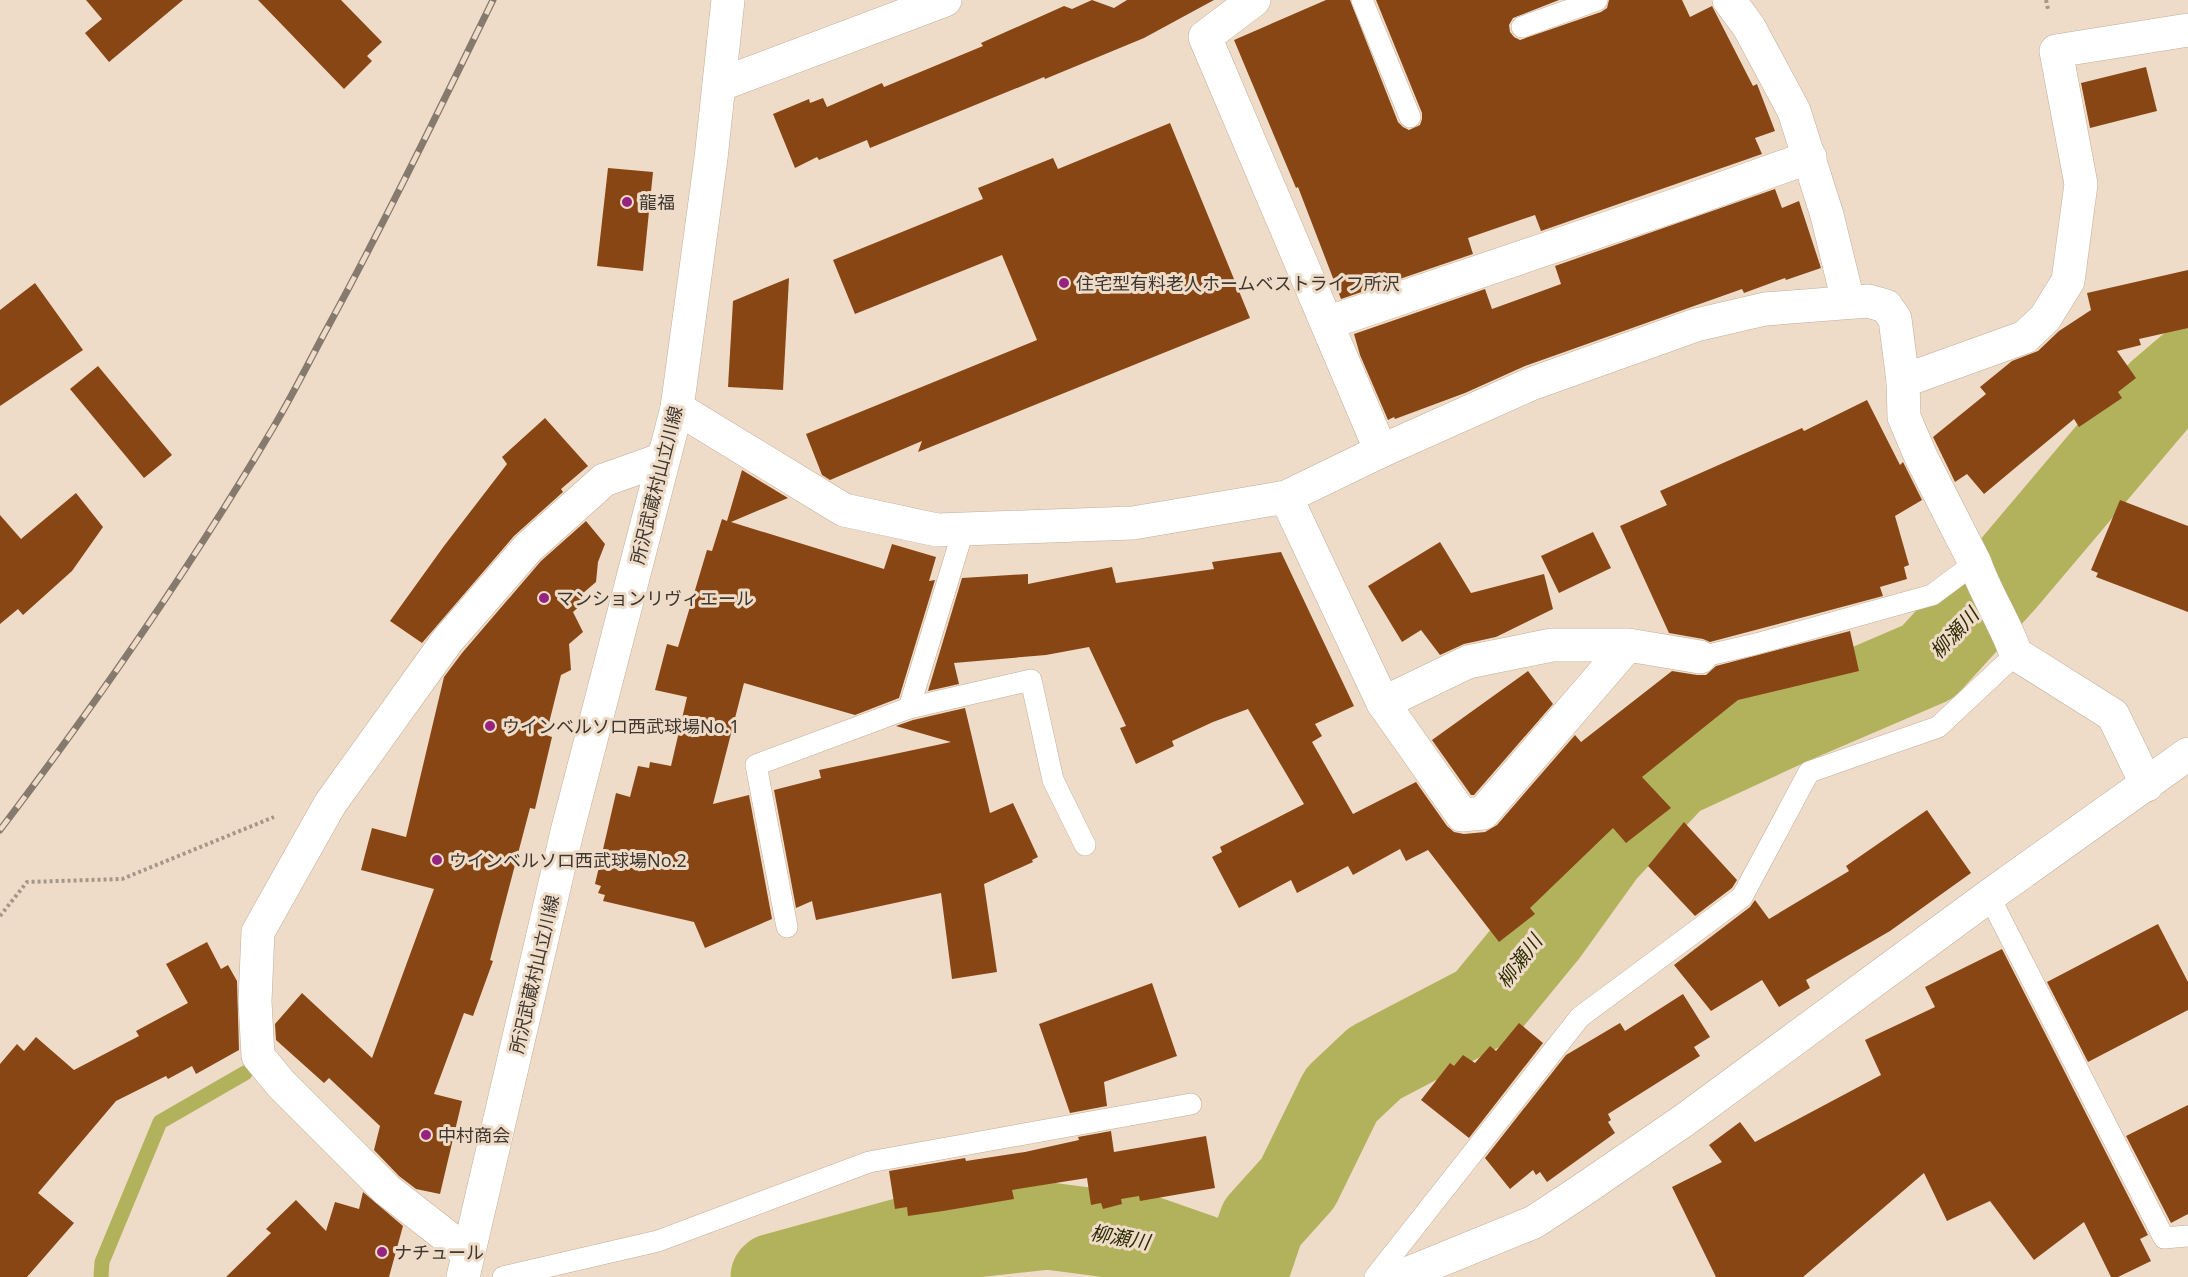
<svg xmlns="http://www.w3.org/2000/svg" width="2188" height="1277" viewBox="0 0 2188 1277" font-family="'Noto Sans','Noto Sans JP',sans-serif">
<style>
.lines{fill:none;stroke-linecap:round;stroke-linejoin:round}
.stream{stroke:#b3b25c;stroke-width:15}
.river{stroke:#b3b25c;stroke-width:87}
.building{fill:#894615}
.lane-casing{stroke:#bfae9a;stroke-width:22}
.street-casing{stroke:#bfae9a;stroke-width:34}
.secondary-casing{stroke:#bfae9a;stroke-width:34}
.primary-casing{stroke:#bfae9a;stroke-width:34}
.path{stroke:#a59788;stroke-width:4;stroke-dasharray:3 3;stroke-linecap:butt}
.lane{stroke:#fff;stroke-width:21}
.street{stroke:#fff;stroke-width:33}
.secondary{stroke:#fff;stroke-width:33}
.primary{stroke:#fff;stroke-width:33}
.rail-casing{stroke:#857a6d;stroke-width:7}
.rail{stroke:#efdcc8;stroke-width:4.5;stroke-dasharray:14;stroke-linecap:butt}
.poi-dot{fill:#962380;stroke:#efdcc8;stroke-width:2}
.labels{text-anchor:middle;dominant-baseline:central;stroke-width:6;stroke-linejoin:round;paint-order:stroke}
.poi-label{font-size:18px;fill:#3e372f;stroke:#efdcc8;text-anchor:start}
.street-label{font-size:18px;fill:#3e372f;stroke:#efdcc8}
.water-label{font-size:20px;font-style:italic;fill:#2d2c05;stroke:#efdcc8}
</style>
<rect width="100%" height="100%" fill="#efdcc8"/>
<g class="lines">
<!-- stream -->
<polyline class="stream" points="101,1277 102,1262 160,1122 245,1073"/>
<!-- river -->
<polyline class="river" points="774,1277 901,1242 1048,1226 1147,1239 1230,1268 1247,1267 1262,1223 1298,1183 1341,1095 1375,1063 1484,1006 1544,933 1603,851 1674,775 1793,720 1928,662 2003,580 2161,393 2188,370"/>
</g>
<!-- building -->
<g class="building">
<polygon points="86,0 183,0 109,62 85,33 102,19"/>
<polygon points="258,0 341,0 382,42 367,56 372,61 344,89"/>
<polygon points="1092,0 1114,8 1127,0 1214,0 1144,38 1045,79 1044,77 870,148 867,140 819,160 817,157 795,168 773,114 809,99 810,103 823,98 827,107 882,83 884,87 983,46 981,43 1064,6 1072,9"/>
<polygon points="1326,0 1350,0 1398,122 1403,127 1409,130 1420,125 1422,119 1422,113 1376,0 1559,0 1513,18 1509,25 1510,32 1514,37 1520,40 1601,12 1607,8 1609,0 1682,0 1690,17 1712,6 1753,86 1757,84 1775,131 1755,138 1762,154 1541,231 1535,215 1468,238 1473,254 1341,299 1298,187 1296,188 1234,40"/>
<polygon points="2146,67 2157,111 2090,128 2081,83"/>
<polygon points="1170,123 1250,318 918,452 922,441 830,480 822,475 806,434 1037,340 1002,255 855,314 833,260 983,199 978,188 1053,158 1058,169"/>
<polygon points="608,168 653,172 643,271 597,266"/>
<polygon points="1775,189 1782,208 1799,201 1821,268 1786,280 1785,278 1744,293 1742,289 1525,366 1465,393 1395,419 1394,417 1388,420 1360,355 1354,334 1485,289 1492,309 1561,284 1555,266"/>
<polygon points="2188,270 2188,328 2139,339 2141,345 2117,351 2136,378 2118,392 2122,398 2079,427 2074,419 1984,494 1967,474 1955,482 1933,437 1986,394 1980,387 2012,361 2038,351 2059,331 2091,310 2087,293"/>
<polygon points="789,278 783,390 728,387 733,301"/>
<polygon points="35,283 83,350 0,406 0,310"/>
<polygon points="98,366 172,455 144,478 70,389"/>
<polygon points="1867,400 1900,465 1903,462 1922,500 1895,516 1909,565 1904,567 1907,579 1880,587 1883,596 1710,642 1703,639 1669,633 1620,526 1667,505 1660,491 1802,428 1804,431"/>
<polygon points="545,418 588,466 561,489 563,492 514,536 422,643 390,621 444,546 507,464 502,457"/>
<polygon points="742,470 788,498 731,522 884,569 892,544 936,557 929,581 935,580 899,698 855,715 744,683 713,804 749,795 772,919 705,948 694,922 603,901 605,895 598,893 601,886 595,884 616,793 630,797 638,766 649,768 650,762 671,766 687,697 655,690 667,644 678,647 707,550 712,551 722,519 727,521"/>
<polygon points="76,493 103,527 72,571 23,615 18,609 0,624 0,515 21,539"/>
<polygon points="2120,500 2188,526 2188,612 2096,577 2098,573 2091,570"/>
<polygon points="586,521 605,544 598,562 596,582 582,594 583,603 573,612 583,632 569,644 571,670 561,675 546,735 552,737 535,809 530,808 490,960 493,961 473,1016 464,1013 434,1094 462,1101 440,1194 416,1189 399,1176 374,1150 380,1126 329,1078 324,1083 276,1040 275,1024 302,993 372,1058 434,889 361,870 372,828 406,837 444,677 462,653 541,561"/>
<polygon points="1593,532 1611,568 1559,593 1541,556"/>
<polygon points="1440,542 1471,593 1544,574 1553,609 1496,637 1464,644 1440,655 1421,630 1402,642 1368,586"/>
<polygon points="1281,552 1354,706 1315,724 1322,736 1312,742 1353,814 1416,782 1447,826 1454,832 1464,834 1485,832 1497,825 1575,735 1581,742 1672,671 1697,675 1706,675 1716,666 1850,631 1859,671 1738,700 1642,777 1671,808 1626,843 1613,828 1530,908 1535,914 1499,942 1428,850 1406,861 1400,849 1353,875 1348,866 1297,893 1291,880 1239,908 1212,857 1222,852 1220,847 1304,804 1248,709 1213,722 1172,741 1174,746 1136,764 1120,728 1126,726 1089,647 1046,655 954,663 959,684 928,691 962,578 1028,574 1028,584 1112,567 1116,583 1214,569 1212,562"/>
<polygon points="1528,671 1553,704 1474,795 1471,795 1432,740"/>
<polygon points="965,708 990,813 1013,803 1038,857 1032,860 1033,862 984,884 997,972 952,979 941,893 816,920 812,901 796,908 774,790 821,778 819,770 951,742 896,726 913,720"/>
<polygon points="1927,810 1971,873 1890,931 1806,980 1810,988 1779,1007 1762,980 1711,1011 1674,965 1750,907 1755,900 1769,919 1849,871 1846,866"/>
<polygon points="1684,822 1737,880 1732,888 1695,916 1648,866"/>
<polygon points="2158,924 2188,982 2188,1010 2088,1062 2047,982"/>
<polygon points="207,942 221,969 228,965 237,981 239,1050 196,1074 192,1066 168,1079 166,1076 116,1101 38,1193 74,1223 27,1277 0,1277 0,1064 17,1044 24,1051 36,1037 74,1070 139,1036 136,1031 188,1003 166,964"/>
<polygon points="2002,949 2148,1235 2140,1239 2151,1261 2118,1277 2111,1277 2084,1222 2034,1260 1990,1201 1947,1221 1924,1173 1803,1277 1716,1277 1672,1187 1722,1162 1709,1145 1740,1122 1755,1142 1881,1075 1865,1040 1935,1007 1925,987"/>
<polygon points="1152,983 1177,1056 1104,1082 1107,1106 1070,1113 1039,1024"/>
<polygon points="1683,994 1710,1037 1694,1047 1700,1056 1608,1114 1611,1120 1608,1122 1615,1133 1547,1182 1540,1172 1536,1175 1533,1170 1510,1189 1485,1158 1566,1055 1620,1023 1625,1031"/>
<polygon points="1519,1023 1543,1043 1469,1138 1421,1100 1450,1063 1454,1066 1463,1055 1475,1063 1490,1046 1496,1051"/>
<polygon points="2188,1105 2188,1214 2171,1223 2126,1136"/>
<polygon points="1111,1131 1114,1152 1206,1136 1215,1188 1140,1201 1139,1196 1121,1199 1122,1204 1103,1209 1101,1203 1091,1205 1087,1178 1012,1190 1014,1199 943,1211 908,1216 907,1207 895,1209 889,1171 965,1158 966,1161 1025,1152 1079,1140 1078,1137"/>
<polygon points="363,1192 403,1226 389,1277 226,1277 271,1233 266,1229 296,1200 326,1231 335,1202 359,1209"/>
</g>
<g class="lines">
<!-- lane casing -->
<g class="lane-casing">
<g id="lane">
<polyline points="1362,0 1410,117"/>
<polyline points="1522,27 1597,0"/>
<polyline points="1700,657 1756,644 1932,595 1975,563"/>
<polyline points="909,708 964,528"/>
<polyline points="1989,896 2164,1238 2188,1236"/>
<polyline points="787,927 756,765 909,708 1031,680 1053,780 1085,845"/>
<polyline points="503,1277 658,1241 869,1162 1191,1104"/>
<polyline points="1375,1277 1580,1017 1742,897 1809,772 1938,727 2016,654"/>
</g>
</g>
<!-- street casing -->
<g class="street-casing">
<g id="street">
<polyline points="1254,0 1205,37 1381,451"/>
<polyline points="1729,0 1749,27 1794,111 1827,215 1848,301"/>
<polyline points="719,85 945,0"/>
<polyline points="1327,323 1682,203 1810,157"/>
<polyline points="1903,381 2025,337 2045,318 2068,281 2081,184 2056,51 2188,30"/>
<path d="M677,408L844,510L937,530L1133,523L1286,497L1381,451L1531,384L1696,325L1765,309L1868,301L1886,306L1895,319L1903,381L1904,417L1921,457L1975,563C1986,595 2005,622 2016,654L2113,715L2147,785"/>
<polyline points="1286,497 1383,703"/>
<polyline points="1628,645 1483,813 1462,815 1383,703 1468,662 1552,645 1628,645 1700,657"/>
<polyline points="468,1253 387,1190 281,1084 258,1056 255,1001 258,932 330,804 447,641 528,548 604,480 663,459"/>
</g>
</g>
<!-- secondary casing -->
<g class="secondary-casing">
<polyline id="secondary" points="1399,1277 1534,1222 1581,1191 1683,1121 1989,896 2188,754"/>
</g>
<!-- primary casing -->
<g class="primary-casing">
<polyline id="primary" points="463,1277 567,832 677,408 711,158 728,0"/>
</g>
<!-- path -->
<g class="path">
<polyline points="2046,0 2048,9"/>
<polyline points="0,916 27,882 122,879 274,817"/>
</g>
<!-- lane -->
<use href="#lane" class="lane"/>
<!-- street -->
<use href="#street" class="street"/>
<!-- secondary -->
<use href="#secondary" class="secondary"/>
<!-- primary -->
<use href="#primary" class="primary"/>
<!-- rail casing -->
<g class="rail-casing">
<path id="rail" d="M0,830C98,701 190,568 273,428C291,398 307,366 324,334C384,224 438,112 493,0"/>
</g>
<!-- rail -->
<use href="#rail" class="rail"/>
</g>
<!-- markers -->
<g class="poi-dot">
<circle cx="627" cy="202" r="6"/>
<circle cx="1064" cy="283" r="6"/>
<circle cx="544" cy="598" r="6"/>
<circle cx="490" cy="726" r="6"/>
<circle cx="437" cy="860" r="6"/>
<circle cx="426" cy="1135" r="6"/>
<circle cx="382" cy="1252" r="6"/>
</g>
<g class="labels">
<!-- poi labels -->
<g class="poi-label">
<text x="639" y="202">龍福</text>
<text x="1076" y="283">住宅型有料老人ホームベストライフ所沢</text>
<text x="556" y="598">マンションリヴィエール</text>
<text x="502" y="726">ウインベルソロ西武球場No.1</text>
<text x="449" y="860">ウインベルソロ西武球場No.2</text>
<text x="438" y="1135">中村商会</text>
<text x="394" y="1252">ナチュール</text>
</g>
<!-- street labels -->
<g class="street-label">
<text transform="translate(656 485) rotate(-76)">所沢武蔵村山立川線</text>
<text transform="translate(534 974) rotate(-77)">所沢武蔵村山立川線</text>
</g>
<!-- water labels -->
<g class="water-label">
<text transform="translate(1954 633) rotate(-47)">柳瀬川</text>
<text transform="translate(1519 961) rotate(-53)">柳瀬川</text>
<text transform="translate(1120 1237) rotate(10)">柳瀬川</text>
</g>
</g>
</svg>
